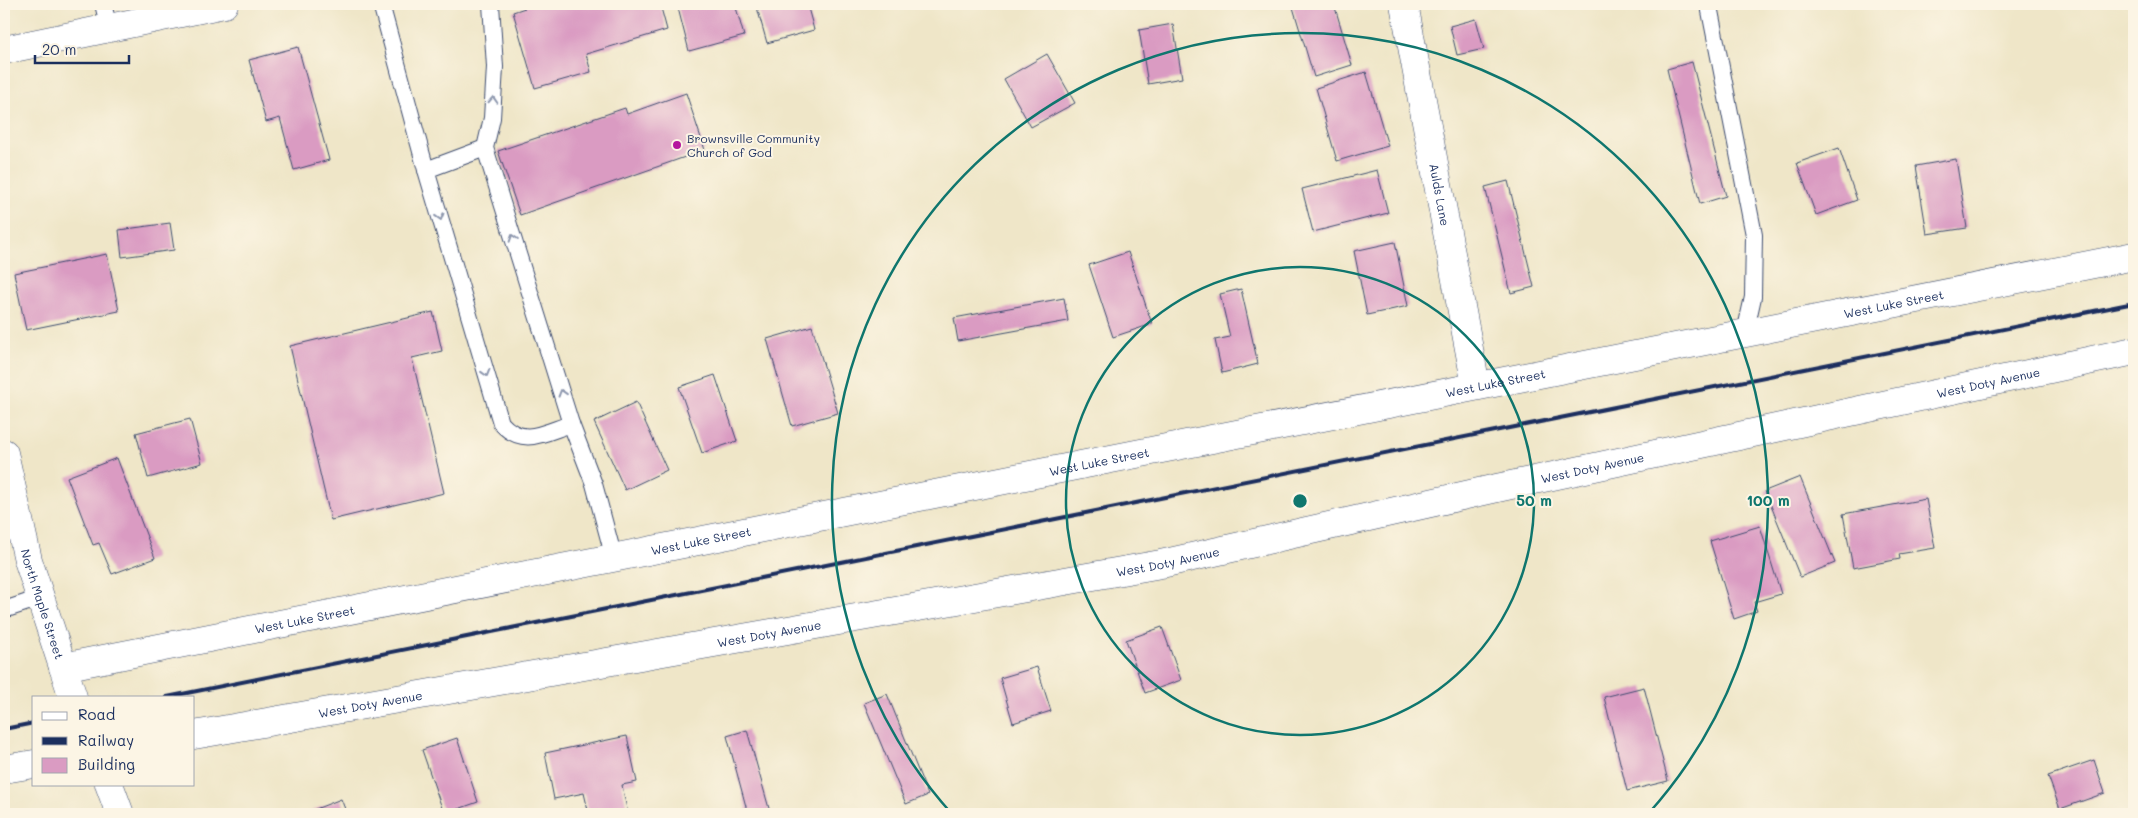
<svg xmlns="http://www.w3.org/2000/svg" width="2138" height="818" viewBox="0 0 2138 818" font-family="Mali,sans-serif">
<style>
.building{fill:#da9bc2}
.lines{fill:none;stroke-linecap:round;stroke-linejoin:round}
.service-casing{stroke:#3b4a6e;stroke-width:18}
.minor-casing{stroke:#3b4a6e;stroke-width:29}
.tertiary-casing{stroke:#3b4a6e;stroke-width:29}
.service{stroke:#fff;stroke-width:16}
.minor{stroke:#fff;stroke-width:28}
.tertiary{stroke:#fff;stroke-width:28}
.rail{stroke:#1b2f5e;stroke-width:4}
.oneway{stroke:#8d97ae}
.ring{fill:none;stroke:#0f766e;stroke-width:2.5}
.poi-dot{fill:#b5179e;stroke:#fcf5e5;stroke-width:2}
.labels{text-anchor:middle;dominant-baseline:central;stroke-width:4;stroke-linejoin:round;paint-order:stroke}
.poi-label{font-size:12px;fill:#1b2f5e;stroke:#fcf5e5;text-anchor:start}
.street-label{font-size:12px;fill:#1b2f5e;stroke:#fcf5e5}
.centre{fill:#0f766e;stroke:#fcf5e5;stroke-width:2.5}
.ring-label{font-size:15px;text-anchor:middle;font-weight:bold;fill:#0f766e;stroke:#fcf5e5;stroke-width:4;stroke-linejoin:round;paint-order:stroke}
</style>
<rect width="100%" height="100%" fill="#fcf5e5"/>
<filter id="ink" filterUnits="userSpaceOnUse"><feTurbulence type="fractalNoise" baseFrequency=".02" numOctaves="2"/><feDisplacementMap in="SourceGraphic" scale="10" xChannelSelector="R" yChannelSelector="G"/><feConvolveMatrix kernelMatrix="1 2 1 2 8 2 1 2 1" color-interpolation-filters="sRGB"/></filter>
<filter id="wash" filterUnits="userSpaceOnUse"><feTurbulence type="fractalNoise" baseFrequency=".0096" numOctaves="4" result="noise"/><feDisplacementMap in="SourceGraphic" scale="20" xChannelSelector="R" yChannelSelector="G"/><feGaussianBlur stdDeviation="1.12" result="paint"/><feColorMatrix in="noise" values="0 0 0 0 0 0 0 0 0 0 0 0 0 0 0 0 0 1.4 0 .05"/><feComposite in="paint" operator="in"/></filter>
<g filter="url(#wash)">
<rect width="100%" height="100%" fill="#efe6c8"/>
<g id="blocks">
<!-- building -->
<g class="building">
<polygon points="524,4 660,4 667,30 586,54 591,72 535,88 513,12 525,8"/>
<polygon points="677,4 735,4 744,36 689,51"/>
<polygon points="756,4 807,4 814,30 767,43"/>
<polygon points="1292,4 1334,4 1352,65 1314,77"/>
<polygon points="1476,19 1484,49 1457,55 1450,26"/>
<polygon points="1173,24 1182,78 1148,84 1139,30"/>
<polygon points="298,47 329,160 294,170 280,118 266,122 249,60"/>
<polygon points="1047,54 1075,103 1031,127 1004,79"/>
<polygon points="1692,62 1726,196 1700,204 1667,69"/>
<polygon points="1366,72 1388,146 1337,161 1316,88"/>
<polygon points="686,93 705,150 520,215 498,151 625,108 627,114"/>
<polygon points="1839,148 1857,200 1816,215 1797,163"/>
<polygon points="1956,159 1967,228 1927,234 1916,166"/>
<polygon points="1377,170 1388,213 1313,232 1302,189"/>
<polygon points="1508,181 1534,287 1511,293 1485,187"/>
<polygon points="170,223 174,250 122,257 119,230"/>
<polygon points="1395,242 1408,306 1367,315 1354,251"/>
<polygon points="1128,252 1152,324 1113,337 1089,265"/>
<polygon points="107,254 119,311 26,330 14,273"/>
<polygon points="1241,289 1258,364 1222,373 1215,340 1230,337 1220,294"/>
<polygon points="1064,298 1068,321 958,341 954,318"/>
<polygon points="433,312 442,351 412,358 444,493 331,520 290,346"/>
<polygon points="812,326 838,413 792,426 767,339"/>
<polygon points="715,375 737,441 702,453 679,387"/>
<polygon points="636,402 667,470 625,490 594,422"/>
<polygon points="190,419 202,463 148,478 136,433"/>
<polygon points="117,458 155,558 112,574 99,543 93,545 67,477"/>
<polygon points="1800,477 1835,563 1800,577 1765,491"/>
<polygon points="1926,499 1935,548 1899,554 1900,559 1853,568 1843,514"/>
<polygon points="1760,526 1781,594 1754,602 1757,611 1734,619 1710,541"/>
<polygon points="1162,627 1181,680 1145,693 1126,640"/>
<polygon points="1037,667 1051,711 1013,723 1000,678"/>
<polygon points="1644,687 1668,781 1627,791 1604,697"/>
<polygon points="887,694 928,795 906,804 864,703"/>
<polygon points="747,730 770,812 763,814 748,814 727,736"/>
<polygon points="627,736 637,782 622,785 628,814 589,814 584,793 554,799 545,753"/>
<polygon points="457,738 478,802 444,814 422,750"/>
<polygon points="2094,760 2105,793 2060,809 2048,776"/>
<polygon points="341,799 347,814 303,814"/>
</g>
</g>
</g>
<g filter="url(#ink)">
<use href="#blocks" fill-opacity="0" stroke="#3b4a6e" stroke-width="1"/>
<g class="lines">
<!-- service casing -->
<g class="service-casing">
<g id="service">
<polyline points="103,4 109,28"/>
<path d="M381,4L426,170L501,423C523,448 545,432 571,424L485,148L492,118L495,67L491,4"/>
<polyline points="1710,11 1754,235 1753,297 1745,333"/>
<polyline points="426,170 485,148"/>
<polyline points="571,424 594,484 614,558"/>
<polyline points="4,610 40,598"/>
</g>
</g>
<!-- minor casing -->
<g class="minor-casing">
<g id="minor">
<path id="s1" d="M1404,4L1476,386"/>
<polyline points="4,50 224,4"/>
<path id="s2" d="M73,697L63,667L2134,256"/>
<path id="s3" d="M194,735L1161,564L1497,488L2134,351"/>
<polyline points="4,769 34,764"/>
<polyline points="109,784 120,814"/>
</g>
</g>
<!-- tertiary casing -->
<g class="tertiary-casing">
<g id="tertiary">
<path id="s4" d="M4,453L28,560L63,667"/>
</g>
</g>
<!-- service -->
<use href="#service" class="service"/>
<!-- minor -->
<use href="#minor" class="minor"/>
<!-- tertiary -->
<use href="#tertiary" class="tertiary"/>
<!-- rail -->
<g class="rail">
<polyline points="167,697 2134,303"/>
<polyline points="4,729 34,723"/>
</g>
</g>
<!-- one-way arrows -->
<defs><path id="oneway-chevron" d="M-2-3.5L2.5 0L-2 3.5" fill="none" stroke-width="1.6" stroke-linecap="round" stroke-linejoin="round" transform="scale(1.25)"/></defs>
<g class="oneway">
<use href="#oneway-chevron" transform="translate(493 100) rotate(-87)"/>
<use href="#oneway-chevron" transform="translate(440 217) rotate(73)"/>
<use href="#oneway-chevron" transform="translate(513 238) rotate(-108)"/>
<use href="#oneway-chevron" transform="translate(486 373) rotate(73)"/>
<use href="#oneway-chevron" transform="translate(562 393) rotate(-107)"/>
</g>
</g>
<!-- distance rings -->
<g class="ring">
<circle cx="1300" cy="501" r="234"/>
<path d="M952 814A468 468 0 1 1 1648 814"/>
</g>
<!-- markers -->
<circle class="poi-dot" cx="677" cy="145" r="5"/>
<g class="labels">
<!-- poi labels -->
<g class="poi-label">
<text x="687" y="138">Brownsville Community<tspan x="687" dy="14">Church of God</tspan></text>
</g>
<!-- street labels -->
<g class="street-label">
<text stroke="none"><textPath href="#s1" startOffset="194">Aulds Lane</textPath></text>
<text stroke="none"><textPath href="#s2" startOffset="1898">West Luke Street</textPath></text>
<text stroke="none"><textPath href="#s2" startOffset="1492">West Luke Street</textPath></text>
<text stroke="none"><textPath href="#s3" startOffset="1829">West Doty Avenue</textPath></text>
<text stroke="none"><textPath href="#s2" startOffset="1088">West Luke Street</textPath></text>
<text stroke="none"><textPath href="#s3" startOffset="1424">West Doty Avenue</textPath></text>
<text stroke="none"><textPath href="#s2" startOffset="682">West Luke Street</textPath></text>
<text stroke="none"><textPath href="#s3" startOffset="989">West Doty Avenue</textPath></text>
<text stroke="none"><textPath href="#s4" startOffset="156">North Maple Street</textPath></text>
<text stroke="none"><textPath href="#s2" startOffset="278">West Luke Street</textPath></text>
<text stroke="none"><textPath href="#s3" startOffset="584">West Doty Avenue</textPath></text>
<text stroke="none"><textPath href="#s3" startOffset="179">West Doty Avenue</textPath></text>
</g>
</g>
<circle cx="1300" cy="501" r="8" class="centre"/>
<g class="ring-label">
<text x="1534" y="506">50 m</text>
<text x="1768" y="506">100 m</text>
</g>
<!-- margin -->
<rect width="2138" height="818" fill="none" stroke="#fcf5e5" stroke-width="20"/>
<!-- legend -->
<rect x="32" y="696" width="162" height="90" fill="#fcf5e5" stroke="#a2a6af"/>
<rect x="42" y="712" width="25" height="8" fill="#ffffff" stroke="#a2a6af"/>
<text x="78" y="720" font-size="15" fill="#1b2f5e">Road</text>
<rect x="42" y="737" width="25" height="8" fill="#1b2f5e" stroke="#a2a6af"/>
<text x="78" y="746" font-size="15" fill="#1b2f5e">Railway</text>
<rect x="42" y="758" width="25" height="15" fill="#da9bc2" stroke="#a2a6af"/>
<text x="78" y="770" font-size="15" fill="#1b2f5e">Building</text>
<!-- scale -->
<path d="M35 55v8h94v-8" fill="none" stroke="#1b2f5e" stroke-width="2.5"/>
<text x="42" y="55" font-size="15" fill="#1b2f5e" stroke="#fcf5e5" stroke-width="4" paint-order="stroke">20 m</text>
</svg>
